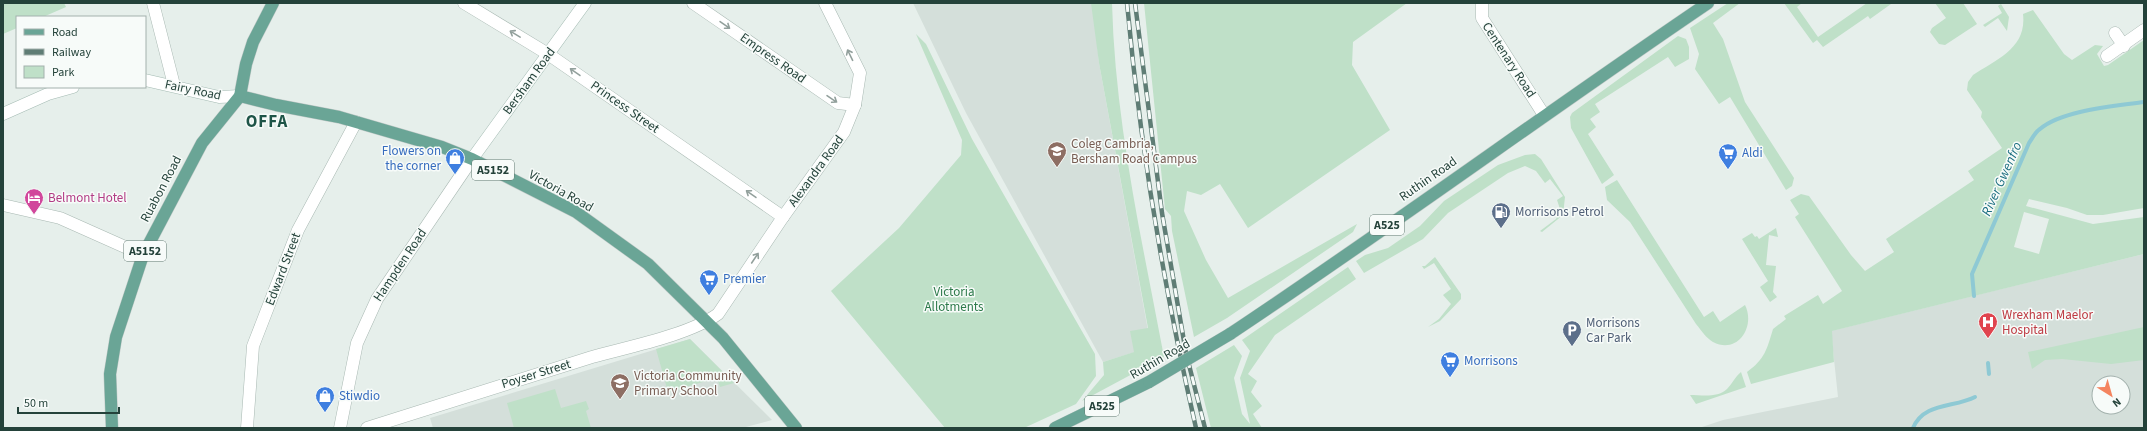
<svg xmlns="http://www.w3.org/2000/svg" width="2147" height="431" viewBox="0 0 2147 431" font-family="'Source Sans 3',sans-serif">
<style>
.built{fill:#d4dfda;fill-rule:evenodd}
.green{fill:#bfe0c8;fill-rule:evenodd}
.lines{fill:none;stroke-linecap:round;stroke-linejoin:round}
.stream{stroke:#8ec9d4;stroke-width:4}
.street-casing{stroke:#a8b8b2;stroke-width:13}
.secondary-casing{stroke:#a4bbb3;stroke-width:13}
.primary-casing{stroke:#c2cac8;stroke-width:13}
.street{stroke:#fff;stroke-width:12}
.secondary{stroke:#fff;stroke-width:12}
.primary{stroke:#6aa596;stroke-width:12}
.rail-casing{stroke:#5f7d75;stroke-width:4.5}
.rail{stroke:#f7fbf9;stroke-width:3;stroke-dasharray:9;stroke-linecap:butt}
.primary-bridge-casing{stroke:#c2cac8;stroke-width:13;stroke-linecap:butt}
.primary-bridge{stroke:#6aa596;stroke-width:12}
.oneway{stroke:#92a09c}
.labels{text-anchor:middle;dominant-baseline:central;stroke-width:3;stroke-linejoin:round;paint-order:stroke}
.shield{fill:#f7fbf9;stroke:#637a73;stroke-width:1}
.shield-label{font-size:12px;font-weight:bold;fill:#24423a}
.street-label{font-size:13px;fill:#24423a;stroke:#f7fbf9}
.education-label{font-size:13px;fill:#785e54;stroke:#f7fbf9;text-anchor:start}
.shop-label{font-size:13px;fill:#366cbe;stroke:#f7fbf9;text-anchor:start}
.hotel-label{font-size:13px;fill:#b23c85;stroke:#f7fbf9;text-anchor:start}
.service-label{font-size:13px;fill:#4e5e75;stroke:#f7fbf9;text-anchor:start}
.park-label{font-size:13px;fill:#2d7a4b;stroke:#f7fbf9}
.health-label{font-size:13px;fill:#be3a42;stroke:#f7fbf9;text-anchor:start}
.water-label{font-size:14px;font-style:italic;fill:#1c6f80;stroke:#f7fbf9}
.district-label{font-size:17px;font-weight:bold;letter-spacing:1px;fill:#1f5548;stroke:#f7fbf9}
</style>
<rect width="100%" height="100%" fill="#e6efeb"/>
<!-- built -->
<g class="built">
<polygon points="913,3 1093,3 1099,63 1151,347 1103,362 966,113"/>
<path d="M2144,254V428H1699L1723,420L1838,397L1831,331ZM2099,383H2123V407H2099Z"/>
<polygon points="690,339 772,420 742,428 433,428 430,418"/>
</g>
<!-- green -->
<g class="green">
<polygon points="3,3 64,3 66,7 43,17 17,17 17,28 3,34"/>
<path d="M1091,3H1112C1115,123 1142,240 1164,357L1082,401L1104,375L1103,362L1134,352L1130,331L1148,328L1099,63Z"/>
<polygon points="1144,3 1407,3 1353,42 1352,65 1390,130 1248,228 1220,184 1201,195 1187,191 1184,211 1206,260 1228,298 1357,224 1353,232 1227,318 1194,337 1172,231 1171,216 1165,209"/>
<polygon points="1728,3 1740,3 1713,23 1723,39 1745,102 1794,178 1792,186 1786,190 1730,97 1719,104 1695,69 1699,54 1690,28"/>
<polygon points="1784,3 1802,3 1797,7 1818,37 1867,3 1891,4 1870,19 1868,16 1823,47 1817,40 1813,43"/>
<polygon points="1935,3 1963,3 1977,24 1945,45 1939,44 1930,32 1932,28 1946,18"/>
<polygon points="2001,4 2009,17 2007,31 1998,18 1985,27 1983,25 2002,13 1998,6"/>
<path d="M2033,10L2064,54L2072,60L2095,45L2103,46L2097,54L2104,66L2108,65L2144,40V208L2103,215H2087L2067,208L2029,199L2026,206L2093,224L2144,217V254L1832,331L1834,362L1751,384L1747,372C1765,359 1767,349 1773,329L1786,319L1784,316L1818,295L1823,304L1842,291L1795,217L1799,214L1790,200L1801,194L1809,196L1851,255L1865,271L1894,252L1886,239L1974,180L1968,171L2002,148L1981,117L1982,112L1967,90L1968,82L1973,75C1997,59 2027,48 2023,14ZM2024,212L2049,219L2039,254L2014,247Z"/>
<polygon points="916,34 926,44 972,139 1095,354 1096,376 1076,404 1024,428 945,428 831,291 899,228 961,155 962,140"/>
<polygon points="1678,36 1686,39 1689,47 1689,59 1675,67 1668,57 1595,104 1600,112 1590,119 1596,127 1588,134 1614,175 1602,184 1571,128 1570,117 1572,113"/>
<polygon points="1535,154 1541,159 1565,197 1563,215 1542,232 1540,231 1556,219 1560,209 1557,200 1563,196 1550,179 1545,183 1536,171 1525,166 1508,173 1448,213 1423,239 1364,273 1356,261 1365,255 1388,248 1420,226 1444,201 1498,165 1525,155"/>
<path d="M1617,180L1704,317L1713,311L1720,322L1745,305C1756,327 1737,355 1713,342C1706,338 1701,330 1696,324L1630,222L1607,200L1605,187Z"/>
<polygon points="1776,228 1778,237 1769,235 1766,265 1776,266 1773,292 1777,297 1770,302 1760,287 1768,281 1742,239 1752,233 1755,237 1757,236 1759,239"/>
<polygon points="1435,257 1461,294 1461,299 1440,321 1428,327 1439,319 1451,304 1443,295 1451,289 1434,263 1424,269 1422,266 1425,266"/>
<polygon points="1348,267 1356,279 1275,335 1248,374 1257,381 1251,392 1262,406 1253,414 1262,428 1211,428 1196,368 1234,345 1242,356 1234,378 1242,414 1250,424 1240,378 1250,351 1242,340"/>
<polygon points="2144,327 2144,360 2111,364 2062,359 2045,360 2032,369 2028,352"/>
<polygon points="690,339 734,383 720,387 717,378 668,392 656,349"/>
<path d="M1741,372L1746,387L1696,404L1690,395C1702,395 1718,398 1727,389C1732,384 1735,377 1741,372Z"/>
<polygon points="555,389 561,408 586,401 589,409 586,411 591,428 514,428 507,403"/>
</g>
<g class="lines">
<!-- stream -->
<g class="stream">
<path d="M1974,296L1972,274L2029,143C2032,139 2035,132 2040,129C2062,110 2116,106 2144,102"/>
<polyline points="1988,363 1989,374"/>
<path d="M1913,428C1924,402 1954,408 1975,397"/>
</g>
<!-- street casing -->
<g class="street-casing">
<g id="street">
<polyline points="153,3 174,85"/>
<polyline points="464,3 548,54 783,217"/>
<polyline points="693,3 838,103 855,105"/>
<polyline points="1482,3 1482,18 1544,115"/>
<polyline points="2115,33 2124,46"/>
<polyline points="2107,56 2144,30"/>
<polyline points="3,205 60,218 143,255"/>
<polyline points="247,428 253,346 298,230 356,122"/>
<polyline points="340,428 357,343 377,299 472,159"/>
<path d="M367,428C442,404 517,380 592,357C628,347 689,335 718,314L783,217L844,132L855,105L860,73L825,3"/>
</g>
</g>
<!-- secondary casing -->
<g class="secondary-casing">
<g id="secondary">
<polyline points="145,80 219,97 240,96"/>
<polyline points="3,114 48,94 73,87"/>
<polyline points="472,159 585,3"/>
</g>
</g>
<!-- primary casing -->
<g class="primary-casing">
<g id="primary">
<polyline points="240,96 276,105 339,117 442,147 472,159 576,212 648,264 723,338 796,428"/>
<path d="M1230,334C1391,227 1547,112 1708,3"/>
<polyline points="112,428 110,374 116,337 143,255 202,143 240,96 246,64 253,42 273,3"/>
<polyline points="1055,428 1149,382"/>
</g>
</g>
<!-- street -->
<use href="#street" class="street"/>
<!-- secondary -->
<use href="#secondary" class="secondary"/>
<!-- primary -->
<use href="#primary" class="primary"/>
<!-- rail casing -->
<g class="rail-casing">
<g id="rail">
<path d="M1127,3C1140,146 1164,288 1196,428"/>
<polyline points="1135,3 1162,213 1186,353 1205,428"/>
</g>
</g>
<!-- rail -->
<use href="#rail" class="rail"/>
<!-- primary-bridge casing -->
<g class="primary-bridge-casing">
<polyline id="primary-bridge" points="1149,382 1230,334"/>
</g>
<!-- primary-bridge -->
<use href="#primary-bridge" class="primary-bridge"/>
</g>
<!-- one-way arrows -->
<defs><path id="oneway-shaft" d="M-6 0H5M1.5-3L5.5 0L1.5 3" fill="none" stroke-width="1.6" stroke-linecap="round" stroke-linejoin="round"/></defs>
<g class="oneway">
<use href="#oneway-shaft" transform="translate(725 25) rotate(35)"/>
<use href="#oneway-shaft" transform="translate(515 34) rotate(-149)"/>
<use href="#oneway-shaft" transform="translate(850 55) rotate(-116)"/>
<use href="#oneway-shaft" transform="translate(575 72) rotate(-145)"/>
<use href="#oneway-shaft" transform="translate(832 99) rotate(34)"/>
<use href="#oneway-shaft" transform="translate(751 194) rotate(-145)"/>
<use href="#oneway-shaft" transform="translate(755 258) rotate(-56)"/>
</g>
<!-- icons -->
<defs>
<g id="university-pin" transform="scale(1)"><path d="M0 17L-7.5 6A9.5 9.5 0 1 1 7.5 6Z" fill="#8d6e63" stroke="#f7fbf9"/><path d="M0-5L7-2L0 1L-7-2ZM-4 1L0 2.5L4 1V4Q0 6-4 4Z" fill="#fff"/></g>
<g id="supermarket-pin" transform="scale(1)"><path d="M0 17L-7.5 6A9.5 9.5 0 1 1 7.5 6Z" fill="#3f7fe0" stroke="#f7fbf9"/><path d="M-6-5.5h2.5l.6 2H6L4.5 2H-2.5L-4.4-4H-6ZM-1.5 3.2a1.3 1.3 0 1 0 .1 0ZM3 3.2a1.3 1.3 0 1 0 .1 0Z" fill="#fff"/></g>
<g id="shop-pin" transform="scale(1)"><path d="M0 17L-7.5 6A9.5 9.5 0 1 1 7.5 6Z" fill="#3f7fe0" stroke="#f7fbf9"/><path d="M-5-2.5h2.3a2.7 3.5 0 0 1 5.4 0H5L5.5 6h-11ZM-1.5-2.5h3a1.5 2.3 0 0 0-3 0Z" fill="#fff"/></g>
<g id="hotel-pin" transform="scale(1)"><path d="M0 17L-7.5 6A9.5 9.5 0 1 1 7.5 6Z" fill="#d1479c" stroke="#f7fbf9"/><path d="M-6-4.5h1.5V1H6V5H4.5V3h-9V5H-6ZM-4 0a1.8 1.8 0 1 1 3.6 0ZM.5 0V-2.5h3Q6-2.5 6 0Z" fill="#fff"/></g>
<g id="fuel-pin" transform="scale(1)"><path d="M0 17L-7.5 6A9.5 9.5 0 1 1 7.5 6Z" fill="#5c6f8a" stroke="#f7fbf9"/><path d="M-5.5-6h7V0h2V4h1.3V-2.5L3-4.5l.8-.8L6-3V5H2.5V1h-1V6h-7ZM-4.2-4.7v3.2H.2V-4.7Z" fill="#fff"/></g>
<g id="hospital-pin" transform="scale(1)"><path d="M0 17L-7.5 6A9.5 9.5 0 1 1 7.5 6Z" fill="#e0444e" stroke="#f7fbf9"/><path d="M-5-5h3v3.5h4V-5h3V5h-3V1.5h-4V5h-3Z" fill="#fff"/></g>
<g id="parking-pin" transform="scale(1)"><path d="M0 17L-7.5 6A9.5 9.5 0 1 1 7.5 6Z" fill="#5c6f8a" stroke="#f7fbf9"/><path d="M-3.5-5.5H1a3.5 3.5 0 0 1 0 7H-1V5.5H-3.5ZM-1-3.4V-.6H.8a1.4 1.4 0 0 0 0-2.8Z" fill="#fff"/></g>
<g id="school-pin" transform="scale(1)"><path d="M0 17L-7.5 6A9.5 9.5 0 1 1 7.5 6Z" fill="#8d6e63" stroke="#f7fbf9"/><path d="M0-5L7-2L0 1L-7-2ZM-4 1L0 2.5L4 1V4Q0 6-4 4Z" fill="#fff"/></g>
</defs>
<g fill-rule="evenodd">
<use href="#university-pin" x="1057" y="151"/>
<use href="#supermarket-pin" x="1728" y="153"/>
<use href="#shop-pin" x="455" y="158"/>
<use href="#hotel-pin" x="34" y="198"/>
<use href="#fuel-pin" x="1501" y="212"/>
<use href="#supermarket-pin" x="709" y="279"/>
<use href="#hospital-pin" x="1988" y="322"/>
<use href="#parking-pin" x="1572" y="330"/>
<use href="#supermarket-pin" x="1450" y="361"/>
<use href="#school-pin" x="620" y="383"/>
<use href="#shop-pin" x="325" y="396"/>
</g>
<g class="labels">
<!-- shield labels -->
<g class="shield">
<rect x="472" y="160" width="42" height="20" rx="3"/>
<rect x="1370" y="215" width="34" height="20" rx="3"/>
<rect x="124" y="241" width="42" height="20" rx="3"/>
<rect x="1085" y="396" width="34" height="20" rx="3"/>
</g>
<g class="shield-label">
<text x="493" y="170">A5152</text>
<text x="1387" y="225">A525</text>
<text x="145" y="251">A5152</text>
<text x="1102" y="406">A525</text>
</g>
<!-- street labels -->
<g class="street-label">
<text transform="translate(773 58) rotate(35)">Empress Road</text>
<text transform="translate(1509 60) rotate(57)">Centenary Road</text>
<text transform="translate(529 81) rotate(-54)">Bersham Road</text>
<text transform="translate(193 90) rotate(12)">Fairy Road</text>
<text transform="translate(625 107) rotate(35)">Princess Street</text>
<text transform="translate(816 171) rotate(-54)">Alexandra Road</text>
<text transform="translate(1428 179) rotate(-35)">Ruthin Road</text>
<text transform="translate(161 189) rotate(-62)">Ruabon Road</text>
<text transform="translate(561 191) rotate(29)">Victoria Road</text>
<text transform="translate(400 265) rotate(-56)">Hampden Road</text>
<text transform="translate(283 269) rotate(-69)">Edward Street</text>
<text transform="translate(1160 359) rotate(-30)">Ruthin Road</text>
<text transform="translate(536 374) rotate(-17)">Poyser Street</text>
</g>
<!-- education labels -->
<g class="education-label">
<text x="1071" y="144">Coleg Cambria,<tspan x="1071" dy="15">Bersham Road Campus</tspan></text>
<text x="634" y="376">Victoria Community<tspan x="634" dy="15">Primary School</tspan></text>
</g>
<!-- shop labels -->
<g class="shop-label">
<text x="441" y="151" text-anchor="end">Flowers on<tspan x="441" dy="15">the corner</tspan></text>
<text x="1742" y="153">Aldi</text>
<text x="723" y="279">Premier</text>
<text x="1464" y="361">Morrisons</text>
<text x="339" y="396">Stiwdio</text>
</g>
<!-- hotel labels -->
<g class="hotel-label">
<text x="48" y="198">Belmont Hotel</text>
</g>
<!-- service labels -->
<g class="service-label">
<text x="1515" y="212">Morrisons Petrol</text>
<text x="1586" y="323">Morrisons<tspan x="1586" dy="15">Car Park</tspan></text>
</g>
<!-- park labels -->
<g class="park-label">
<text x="954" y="292">Victoria<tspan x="954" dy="15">Allotments</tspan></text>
</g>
<!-- health labels -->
<g class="health-label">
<text x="2002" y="315">Wrexham Maelor<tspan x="2002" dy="15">Hospital</tspan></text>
</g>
<!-- water labels -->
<g class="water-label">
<text transform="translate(2002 179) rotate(-66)">River Gwenfro</text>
</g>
<!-- district labels -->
<g class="district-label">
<text x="267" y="122">OFFA</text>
</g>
</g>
<!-- border -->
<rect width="2147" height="431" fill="none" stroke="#24423a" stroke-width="8"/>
<!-- legend -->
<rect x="16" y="16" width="130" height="72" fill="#f7fbf9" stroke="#a3b1ad"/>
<rect x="24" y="29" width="20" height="6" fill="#6aa596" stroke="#a3b1ad"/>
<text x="52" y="36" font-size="12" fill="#24423a">Road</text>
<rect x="24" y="49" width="20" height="6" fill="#5f7d75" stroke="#a3b1ad"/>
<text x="52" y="56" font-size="12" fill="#24423a">Railway</text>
<rect x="24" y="66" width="20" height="12" fill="#bfe0c8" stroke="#a3b1ad"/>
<text x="52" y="76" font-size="12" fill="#24423a">Park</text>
<!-- north arrow -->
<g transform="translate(2111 395) rotate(143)"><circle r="19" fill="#f7fbf9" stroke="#a3b1ad"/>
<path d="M0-3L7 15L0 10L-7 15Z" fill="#f4845f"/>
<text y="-6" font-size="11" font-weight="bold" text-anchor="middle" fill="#24423a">N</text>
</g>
<!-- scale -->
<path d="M18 407v6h101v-6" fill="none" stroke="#24423a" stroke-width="2"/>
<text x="24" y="407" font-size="12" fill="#24423a" stroke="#f7fbf9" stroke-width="3" paint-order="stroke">50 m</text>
</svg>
